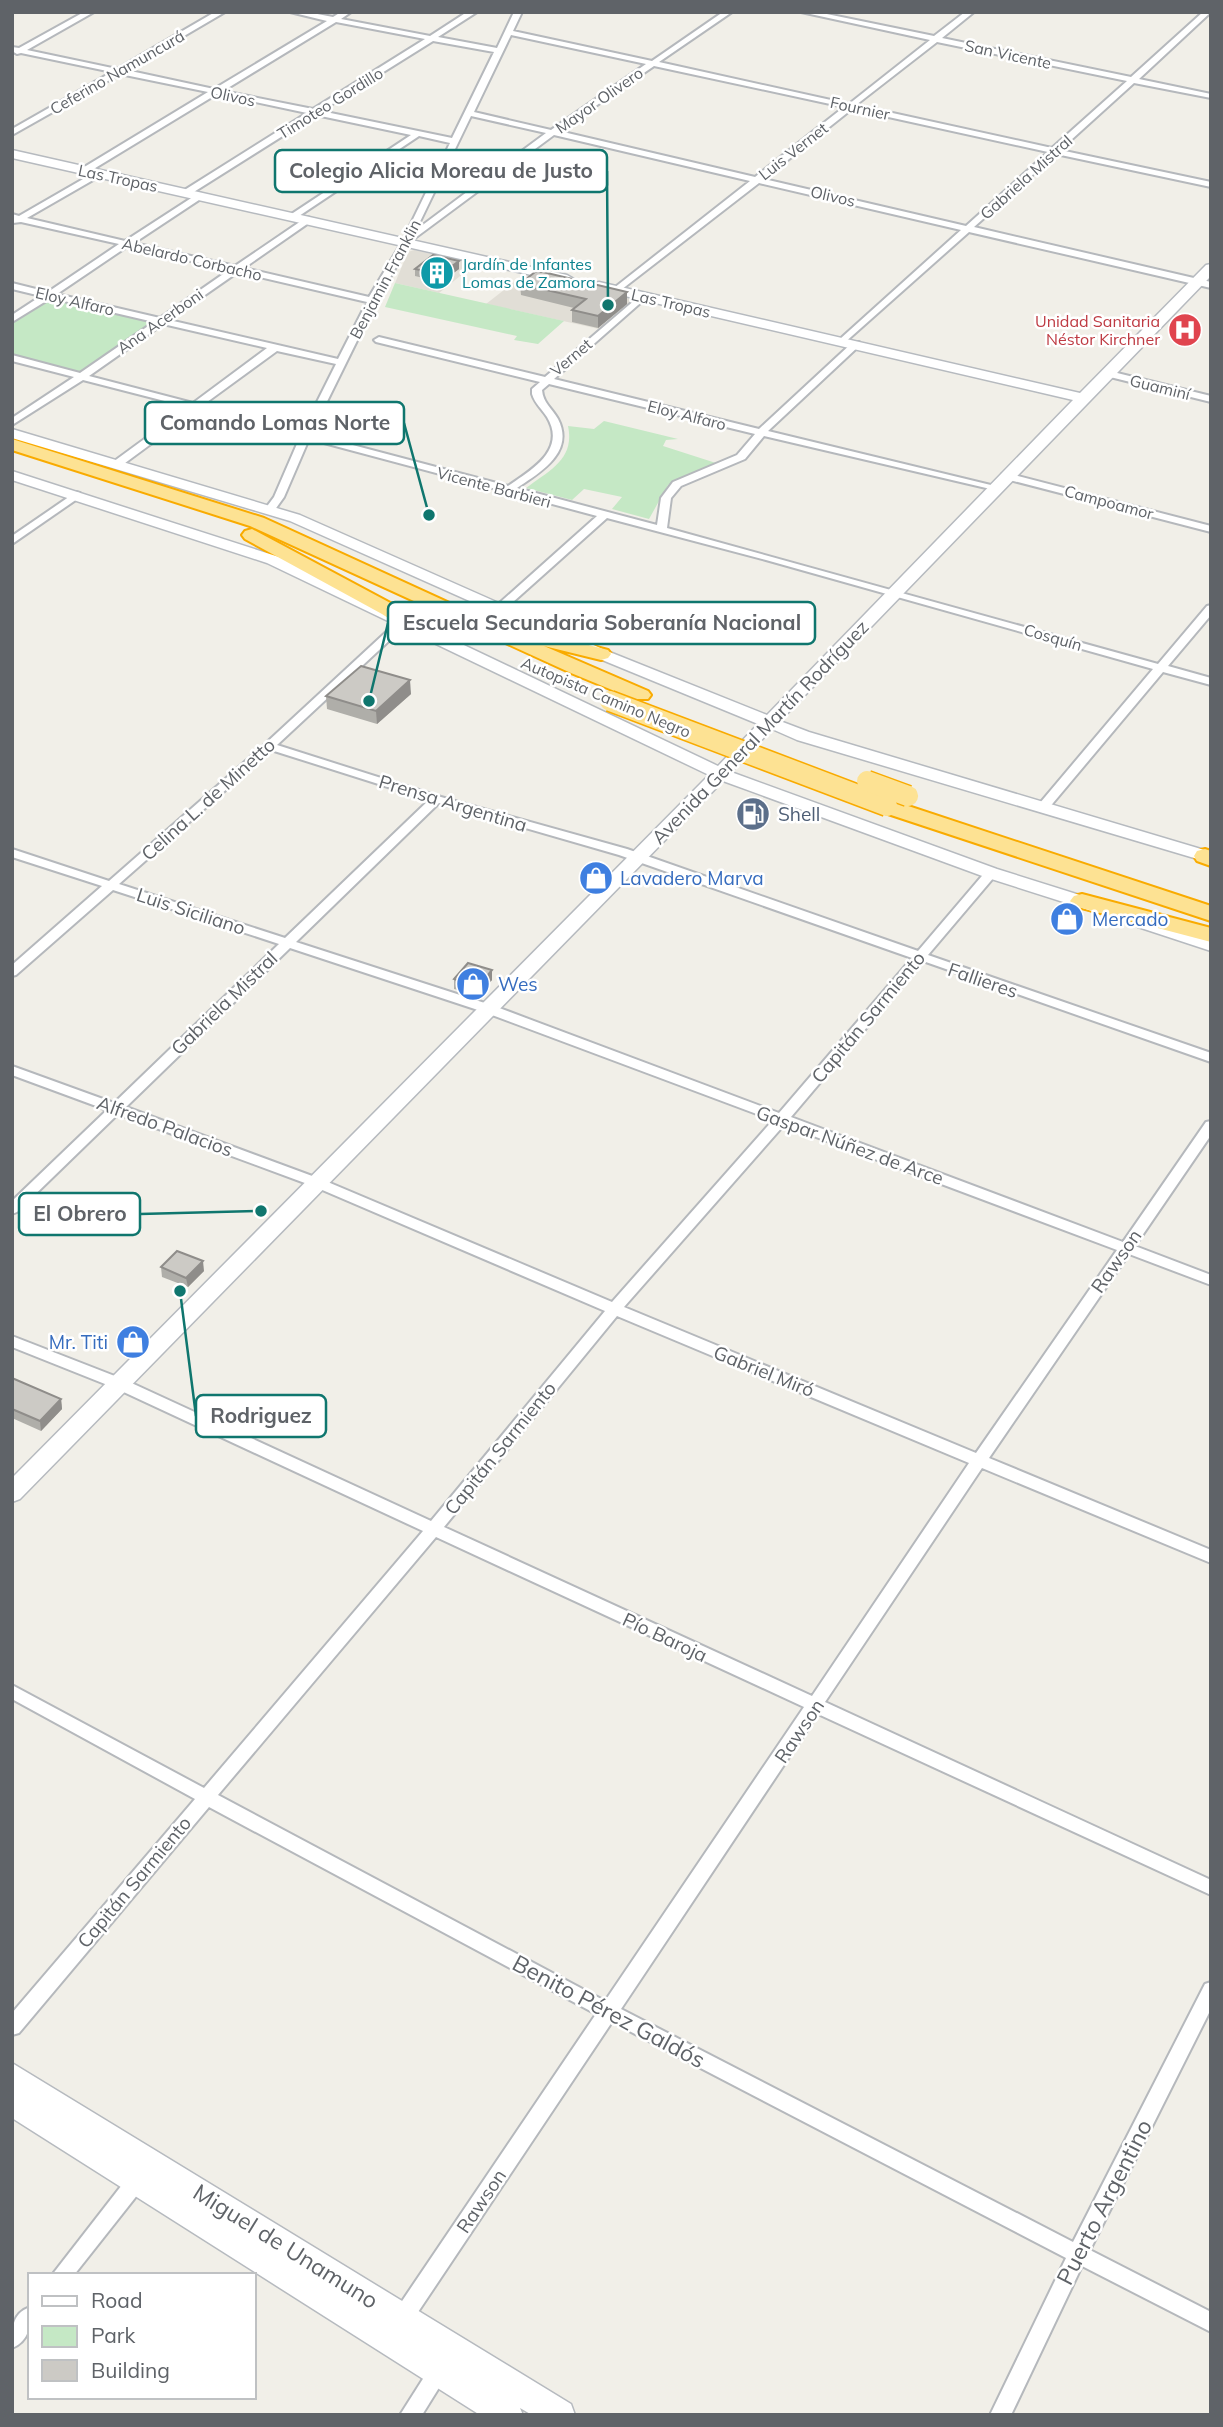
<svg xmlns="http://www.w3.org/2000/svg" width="1223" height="2427" viewBox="0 0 1223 2427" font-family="Mulish,sans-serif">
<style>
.education{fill:#e1ded6}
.green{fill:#c5e8c5}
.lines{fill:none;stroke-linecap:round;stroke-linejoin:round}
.street-casing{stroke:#b5b8bc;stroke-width:4}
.secondary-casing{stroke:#b6babf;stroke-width:3}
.highway-casing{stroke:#f9ab00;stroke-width:4}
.street{fill:#fff;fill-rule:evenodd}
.secondary{fill:#fff;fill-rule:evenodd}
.highway{fill:#fde293;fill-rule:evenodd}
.highway-bridge-casing{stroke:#f9ab00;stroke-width:23;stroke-linecap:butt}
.highway-bridge{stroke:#fde293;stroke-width:20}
.wall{fill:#afaea9}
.shaded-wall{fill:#8f8d8a}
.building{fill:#cccac5;stroke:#8f8d8a;stroke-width:2}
.labels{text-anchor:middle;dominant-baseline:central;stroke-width:5;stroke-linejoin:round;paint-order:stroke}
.far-street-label{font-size:16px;fill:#5f6368;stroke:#fff}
.far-culture-label{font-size:16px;fill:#0d838f;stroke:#fff;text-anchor:start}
.far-health-label{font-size:16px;fill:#be3a42;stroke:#fff;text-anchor:end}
.street-label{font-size:19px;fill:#5f6368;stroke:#fff}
.service-label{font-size:19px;fill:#4e5e75;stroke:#fff;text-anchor:start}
.shop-label{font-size:19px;fill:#366cbe;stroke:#fff;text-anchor:start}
.near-street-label{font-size:23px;fill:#5f6368;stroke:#fff}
.leader{fill:none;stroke:#0f766e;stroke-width:2.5}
.callout-dot{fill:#0f766e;stroke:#fff;stroke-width:2.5}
.callout{fill:#fff;stroke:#0f766e;stroke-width:2.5}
.callout-label{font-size:21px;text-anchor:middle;font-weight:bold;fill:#5f6368}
</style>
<rect width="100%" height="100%" fill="#f1efe8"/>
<!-- education -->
<g class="education">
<polygon points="414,250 475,264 439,293 395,283 408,252"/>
<polygon points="523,275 635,300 599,329 486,304"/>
</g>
<!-- green -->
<g class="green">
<polygon points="395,283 564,321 538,344 514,340 517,336 385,307"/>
<polygon points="50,295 161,321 84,375 12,358 12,319"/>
<path d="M604,421L678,439L666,440L663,446L719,464L668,485L649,519L612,509L622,497L584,489L572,500L526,488C550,470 575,459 568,426L594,429Z"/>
</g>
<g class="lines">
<!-- street casing -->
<g class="street-casing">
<g id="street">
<path d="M84,12H94L27,50L117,69L215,12H225L126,70L214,89L327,21L290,12H307L333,17L341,12H351L341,19L430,36L467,12H477L438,37L497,48L514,12H522L513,31L652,61L723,12H732L659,62L849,104L930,40L801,12H817L934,36L965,12H974L942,38L1131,77L1203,12H1211L1139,79L1211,94V98L1134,83L1060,150L1211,182V187L1056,154L974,227L1211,282V288L969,232L843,344L840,343V339L961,230L759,183L617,293L614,292V288L750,181L554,135L411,241L377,300L311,434L508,486C531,470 567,450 547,417C542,409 535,404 532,394V389L540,382L376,342L374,340L379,337L545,377L643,293L648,296L646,298L554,379L759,429L853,342H859V346L768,431L999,487V491L764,436L745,459L681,486L671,498L667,528L1158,664L1207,606L1211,605V615L1168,666L1211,678V685L1163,672L1048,809L1044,810L1038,806L1040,803L1153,669L766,560L607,518L503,611L499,612L494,609L495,607L597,516L309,439L284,497L274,511H266L265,509L274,497L300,437L197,410L121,466H113V462L188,407L83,380L12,425V418L74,377L12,361V355L80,373L154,322L51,298L12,322V315L41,296L12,289V283L48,292L119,244L21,222L13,223L12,214L19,216L97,171L101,174L100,176L27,218L125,241L199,193L202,194V198L134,243L235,266L307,217L310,218V222L244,268L369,297L402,242L450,143L419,136L293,220L290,219V215L411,135L316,115L189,195H183V191L307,113L217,94L87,173H81V169L208,92L120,74L12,135V129L112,72L21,53L17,54L12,51V47L19,48ZM336,22L425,39L313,109L223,91ZM511,35L646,64L551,130L474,112ZM433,41L494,52L452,138L321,111ZM937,42L1127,81L1052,148L856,105ZM654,66L844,107L755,177L559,131ZM852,109L1048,152L966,226L764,179ZM471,116L546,133L416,230ZM128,246L229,270L160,318L57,294ZM238,272L367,302L338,359L169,320ZM163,324L267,348L193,403L89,376ZM277,351L336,364L302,432L203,405ZM549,384L755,434L737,455L673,482L661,498L657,525L517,488C541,472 575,452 558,419C552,408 543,403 542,390Z"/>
<polygon points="1109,371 1211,396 1211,402 1106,376 1104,374"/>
<polygon points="1006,473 1211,526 1211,532 1002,478 1002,474"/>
<polygon points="76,492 80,493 80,497 12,544 12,536"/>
<path d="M402,620L406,621V625L277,745L441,797L627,849L918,951L987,870H995L997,873L995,876L928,955L1211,1053V1062L923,961L791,1117L1123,1242L1206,1122L1211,1121V1135L1135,1246L1211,1275V1285L1129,1254L989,1458L1211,1550V1563L982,1468L825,1702L1211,1880V1895L818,1714L621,2009L1073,2242L1205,1984L1211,1982V2009L1090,2250L1211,2312V2332L1082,2266L1011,2415H990L1066,2258L612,2022L408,2327L401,2330L394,2327L391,2320L394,2313L596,2014L209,1807L19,2033L12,2035V2013L195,1799L12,1699V1685L204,1788L423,1531L115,1388L12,1347V1336L125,1380L431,1521L605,1311L313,1186L118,1114L17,1212L12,1214V1201L107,1110L12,1075V1066L114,1103L279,944L113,890L16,975L12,976V965L102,886L12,857V849L109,881L265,744L398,621ZM271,750L429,800L285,938L119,884ZM439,803L619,855L912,958L779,1113L494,1006L296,942ZM290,948L484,1012L773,1120L612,1302L323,1180L126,1107ZM784,1125L1117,1250L976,1453L624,1307ZM617,1316L969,1463L812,1696L444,1527ZM436,1537L804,1707L605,2001L218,1795Z"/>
<polygon points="139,2169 146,2172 149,2178 146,2184 74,2275 52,2275 132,2172"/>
<path d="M30,2307C30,2324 31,2340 12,2348C12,2330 11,2314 30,2307Z"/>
<polygon points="440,2360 447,2363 450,2370 422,2415 400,2415 433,2363"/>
</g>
</g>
<!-- secondary casing -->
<g class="secondary-casing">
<g id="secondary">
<polygon points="12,150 567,275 574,279 567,283 12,158"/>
<polygon points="1211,264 1211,276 780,721 809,732 1211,852 1211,863 797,740 772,729 731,772 997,869 1105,903 1107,907 1098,913 985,877 723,781 20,1499 12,1502 12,1478 709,775 267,563 12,480 12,471 279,557 718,766 758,724 595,657 290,521 12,438 12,429 300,515 607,651 767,715 1073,400 599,290 592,286 594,283 599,282 1080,393 1206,265"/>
<polygon points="1145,917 1211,939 1211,951 1138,927 1136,923"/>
<polygon points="12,2063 571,2404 575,2415 532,2415 520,2408 523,2415 480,2415 12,2118"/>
</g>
</g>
<!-- highway casing -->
<g class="highway-casing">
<g id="highway">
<polygon points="12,439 264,518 528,639 531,634 538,632 608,650 611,654 608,658 601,660 544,646 648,691 651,695 648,699 634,699 571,673 250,526 12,450"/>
<polygon points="252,529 396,606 437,635 434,639 420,639 382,614 245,539 242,535 245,531"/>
<polygon points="887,799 1211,906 1211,921 879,811 876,806 879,801"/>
<polygon points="1205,849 1211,851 1211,866 1197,861 1194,856 1197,851"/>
<polygon points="1082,894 1211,928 1211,942 1074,906 1070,901 1074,896"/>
</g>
</g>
<!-- street -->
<use href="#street" class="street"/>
<!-- secondary -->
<use href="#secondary" class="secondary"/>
<!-- highway -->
<use href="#highway" class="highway"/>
<!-- highway-bridge casing -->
<g class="highway-bridge-casing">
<g id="highway-bridge">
<polyline points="610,701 887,806"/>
<polyline points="867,781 908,796"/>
</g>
</g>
<!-- highway-bridge -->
<use href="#highway-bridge" class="highway-bridge"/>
</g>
<!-- wall -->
<g class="wall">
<polygon points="415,269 459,269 441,282 415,276"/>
<polygon points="520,284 627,304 598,328 572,322 572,310 574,308 521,295"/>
<polygon points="411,694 377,724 327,709 326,696"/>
<polygon points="454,979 492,980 483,990 469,993 454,989"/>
<polygon points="161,1267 204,1271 188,1287 162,1277"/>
<polygon points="12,1378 61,1399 62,1409 41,1431 12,1418"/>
</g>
<!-- shaded-wall -->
<g class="shaded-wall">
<polygon points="459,261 459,269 441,282 441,274"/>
<polygon points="627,292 627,304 598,328 598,316"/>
<polygon points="410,680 411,694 377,724 376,711"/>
<polygon points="492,970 492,980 483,990 469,993 469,984"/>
<polygon points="203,1261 204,1271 188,1287 186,1278"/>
<polygon points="61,1399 62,1409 41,1431 40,1421"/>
</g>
<!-- building -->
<g class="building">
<polygon points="433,255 459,261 441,274 415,269"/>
<polygon points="535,272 543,272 627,292 598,316 572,310 586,299 520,284"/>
<polygon points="361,666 410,680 376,711 326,696"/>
<polygon points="468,963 492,970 483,981 469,984 454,979"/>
<polygon points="177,1251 203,1261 186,1278 161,1267"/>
<polygon points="12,1378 61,1399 40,1421 12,1409"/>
</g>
<!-- icons -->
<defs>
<g id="building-disc" transform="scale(1.75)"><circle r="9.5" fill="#0f9aa8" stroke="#fff"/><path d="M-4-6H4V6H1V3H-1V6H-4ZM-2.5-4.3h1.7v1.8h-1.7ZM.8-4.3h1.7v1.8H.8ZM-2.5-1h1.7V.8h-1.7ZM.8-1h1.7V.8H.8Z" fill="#fff"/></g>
<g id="hospital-disc" transform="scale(1.75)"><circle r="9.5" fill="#e0444e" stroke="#fff"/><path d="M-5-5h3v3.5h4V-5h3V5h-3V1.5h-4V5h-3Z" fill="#fff"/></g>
<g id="fuel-disc" transform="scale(1.75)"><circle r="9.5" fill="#5c6f8a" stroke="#fff"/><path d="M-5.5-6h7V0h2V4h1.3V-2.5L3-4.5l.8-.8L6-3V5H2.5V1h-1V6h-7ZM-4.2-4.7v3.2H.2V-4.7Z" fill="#fff"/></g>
<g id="shop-disc" transform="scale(1.75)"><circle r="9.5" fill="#3f7fe0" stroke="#fff"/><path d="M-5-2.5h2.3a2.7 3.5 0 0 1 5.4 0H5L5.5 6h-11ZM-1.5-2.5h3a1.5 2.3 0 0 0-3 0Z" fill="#fff"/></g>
</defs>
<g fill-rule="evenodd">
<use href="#building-disc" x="437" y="273"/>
<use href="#hospital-disc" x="1185" y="330"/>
<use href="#fuel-disc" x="753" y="814"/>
<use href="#shop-disc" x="596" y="878"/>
<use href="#shop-disc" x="1067" y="919"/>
<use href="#shop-disc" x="473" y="984"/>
<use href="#shop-disc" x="133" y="1342"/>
</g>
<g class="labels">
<!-- far-street labels -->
<g class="far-street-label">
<text transform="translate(1008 54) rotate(12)">San Vicente</text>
<text transform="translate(117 72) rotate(-30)">Ceferino Namuncurá</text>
<text transform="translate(233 96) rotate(12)">Olivos</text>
<text transform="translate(599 100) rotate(-35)">Mayor Olivero</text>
<text transform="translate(330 103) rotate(-32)">Timoteo Gordillo</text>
<text transform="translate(860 108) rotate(12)">Fournier</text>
<text transform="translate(793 151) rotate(-38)">Luis Vernet</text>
<text transform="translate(1026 177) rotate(-42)">Gabriela Mistral</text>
<text transform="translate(118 178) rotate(12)">Las Tropas</text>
<text transform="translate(833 196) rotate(13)">Olivos</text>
<text transform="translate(192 259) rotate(13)">Abelardo Corbacho</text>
<text transform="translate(385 279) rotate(-62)">Benjamin Franklin</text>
<text transform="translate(75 301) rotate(13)">Eloy Alfaro</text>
<text transform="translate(671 303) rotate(13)">Las Tropas</text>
<text transform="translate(160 321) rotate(-35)">Ana Acerboni</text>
<text transform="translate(571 357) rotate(-40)">Vernet</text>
<text transform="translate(1160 387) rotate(14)">Guaminí</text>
<text transform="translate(687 415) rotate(14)">Eloy Alfaro</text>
<text transform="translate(494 487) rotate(15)">Vicente Barbieri</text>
<text transform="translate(1109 502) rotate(15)">Campoamor</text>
<text transform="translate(1053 637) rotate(16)">Cosquín</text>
<text transform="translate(606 697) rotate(23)">Autopista Camino Negro</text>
</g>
<!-- far-culture labels -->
<g class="far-culture-label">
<text x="462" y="264">Jardín de Infantes<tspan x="462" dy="18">Lomas de Zamora</tspan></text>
</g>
<!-- far-health labels -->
<g class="far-health-label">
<text x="1160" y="321">Unidad Sanitaria<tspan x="1160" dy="18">Néstor Kirchner</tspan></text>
</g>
<!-- street labels -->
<g class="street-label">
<text transform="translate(760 732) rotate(-46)">Avenida General Martín Rodríguez</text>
<text transform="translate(208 799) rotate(-42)">Celina L. de Minetto</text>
<text transform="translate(453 803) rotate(17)">Prensa Argentina</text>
<text transform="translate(191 911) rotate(18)">Luis Siciliano</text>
<text transform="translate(983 980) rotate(19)">Fallieres</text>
<text transform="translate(224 1003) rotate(-44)">Gabriela Mistral</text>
<text transform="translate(868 1017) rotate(-50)">Capitán Sarmiento</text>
<text transform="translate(165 1126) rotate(20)">Alfredo Palacios</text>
<text transform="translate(850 1145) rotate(20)">Gaspar Núñez de Arce</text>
<text transform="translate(1116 1261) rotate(-55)">Rawson</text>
<text transform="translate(764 1371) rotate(22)">Gabriel Miró</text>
<text transform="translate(500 1448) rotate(-51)">Capitán Sarmiento</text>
<text transform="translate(665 1637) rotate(25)">Pío Baroja</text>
<text transform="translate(799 1731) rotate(-56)">Rawson</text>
<text transform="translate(134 1882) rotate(-50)">Capitán Sarmiento</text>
<text transform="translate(481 2201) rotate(-56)">Rawson</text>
</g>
<!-- service labels -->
<g class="service-label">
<text x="778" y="814">Shell</text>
</g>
<!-- shop labels -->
<g class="shop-label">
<text x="620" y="878">Lavadero Marva</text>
<text x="1092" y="919">Mercado</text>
<text x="498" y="984">Wes</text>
<text x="108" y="1342" text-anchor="end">Mr. Titi</text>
</g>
<!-- near-street labels -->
<g class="near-street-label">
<text transform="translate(609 2011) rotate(28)">Benito Pérez Galdós</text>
<text transform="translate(1104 2202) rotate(-63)">Puerto Argentino</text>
<text transform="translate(286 2246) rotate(32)">Miguel de Unamuno</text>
</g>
</g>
<!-- callouts -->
<path class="leader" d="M608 305L607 171M429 515L404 423M369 701L388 623M261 1211L140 1214M180 1291L196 1416"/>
<g class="callout-dot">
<circle cx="608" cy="305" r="7"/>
<circle cx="429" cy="515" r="7"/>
<circle cx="369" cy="701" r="7"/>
<circle cx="261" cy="1211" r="7"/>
<circle cx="180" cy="1291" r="7"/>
</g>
<g class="callout">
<rect x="275" y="150" width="332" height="42" rx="7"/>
<rect x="145" y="402" width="259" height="42" rx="7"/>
<rect x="388" y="602" width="427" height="42" rx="7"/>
<rect x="19" y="1193" width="121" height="42" rx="7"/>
<rect x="196" y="1395" width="130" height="42" rx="7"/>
</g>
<g class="callout-label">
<text x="441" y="178">Colegio Alicia Moreau de Justo</text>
<text x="275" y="430">Comando Lomas Norte</text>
<text x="602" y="630">Escuela Secundaria Soberanía Nacional</text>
<text x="80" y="1221">El Obrero</text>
<text x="261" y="1423">Rodriguez</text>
</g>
<!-- border -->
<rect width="1223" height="2427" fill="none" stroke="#5f6368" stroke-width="28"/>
<!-- legend -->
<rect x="28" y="2273" width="228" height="126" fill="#ffffff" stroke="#bfc1c3" stroke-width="2"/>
<rect x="42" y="2296" width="35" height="10" fill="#ffffff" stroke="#bfc1c3" stroke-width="2"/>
<text x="91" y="2308" font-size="21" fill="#5f6368">Road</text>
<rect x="42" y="2326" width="35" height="21" fill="#c5e8c5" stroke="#bfc1c3" stroke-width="2"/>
<text x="91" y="2343" font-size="21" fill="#5f6368">Park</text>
<rect x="42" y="2360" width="35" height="21" fill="#cccac5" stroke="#bfc1c3" stroke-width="2"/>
<text x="91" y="2378" font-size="21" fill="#5f6368">Building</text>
</svg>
